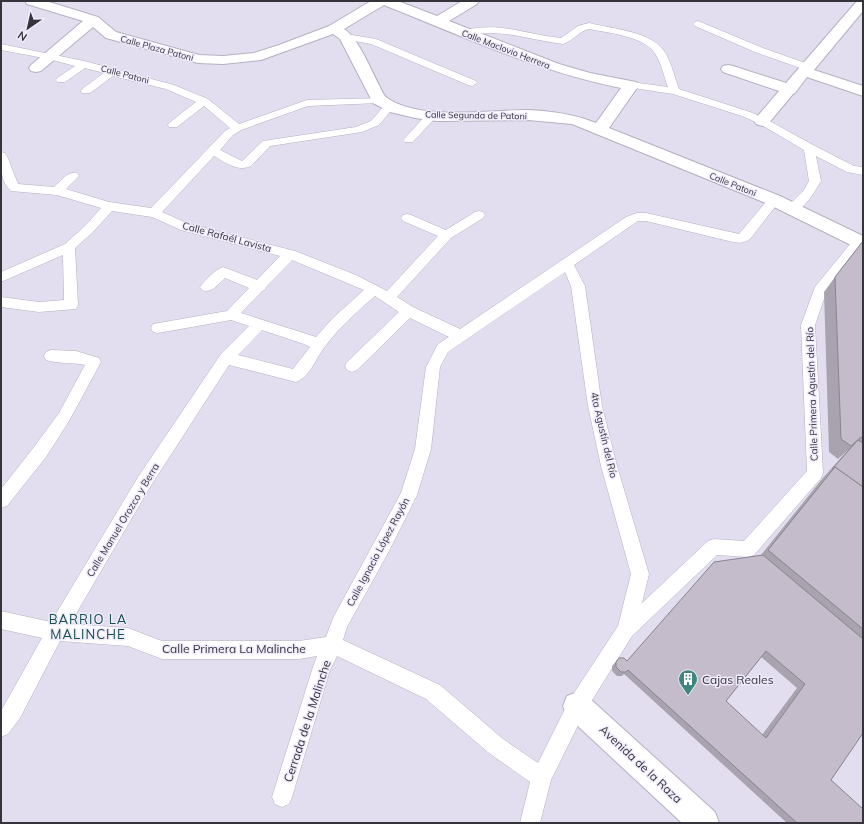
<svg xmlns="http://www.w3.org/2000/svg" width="864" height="824" viewBox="0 0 864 824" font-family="Mulish,sans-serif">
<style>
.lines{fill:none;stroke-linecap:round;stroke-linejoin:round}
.service-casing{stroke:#b5b0c0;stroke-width:1}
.minor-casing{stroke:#b5b0c0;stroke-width:2}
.service{fill:#fff;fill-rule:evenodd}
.minor{fill:#fff;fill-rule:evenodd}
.wall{fill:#a9a2af;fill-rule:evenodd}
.building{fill:#c4bccb;stroke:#89848e;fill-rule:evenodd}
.labels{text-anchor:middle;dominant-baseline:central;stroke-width:3;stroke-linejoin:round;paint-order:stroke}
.far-street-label{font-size:9px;fill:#36343b;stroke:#f0ebfc}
.street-label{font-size:10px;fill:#36343b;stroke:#f0ebfc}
.near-street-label{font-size:12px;fill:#36343b;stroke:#f0ebfc}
.near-poi-label{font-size:12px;fill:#36343b;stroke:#f0ebfc;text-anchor:start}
.near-neighbourhood-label{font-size:13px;letter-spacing:1px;fill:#18534e;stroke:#f0ebfc}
</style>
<rect width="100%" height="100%" fill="#e2deef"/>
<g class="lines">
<!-- service casing -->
<g class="service-casing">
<g id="service">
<polygon points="698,21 763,48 811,65 812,67 811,69 803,69 755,52 695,26 693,24 695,22"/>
<path d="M589,23C612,29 654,31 666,54C672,65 675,78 679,89L750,112L766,119L813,145L854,166L863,167V175L847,172L816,156L821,181C815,191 801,216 788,212L786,209L788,206L804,190L809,181L804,150L758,123L742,116L673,94L627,87L626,85L627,83L631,82L668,87C664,77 662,65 656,55C646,36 608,33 589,29C579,31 573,41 563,44C528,40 499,27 464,36L459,33L461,31C500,21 523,34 561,38L578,26Z"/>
<polygon points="346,34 376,39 476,81 477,83 472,86 468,85 371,44 343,39 341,37 343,35"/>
<path d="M1,44L84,61L174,85L208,99L239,124L307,100L383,98L384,100L383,102L379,103L308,106L241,130L233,135L220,150L242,161L263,141L356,127L371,121L385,105L389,104L394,107L379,125L362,132L270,146L251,166C238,172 226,163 214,156L162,212L189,224L295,251L356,275L387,291L438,236L403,221L401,218L403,215L407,214L411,215L446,230L475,212L479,211L483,212L485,215L483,218L451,238L397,297L413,307L460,329L626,217L637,213H646L739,234L770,197H778L780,200L778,203L750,239C743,244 738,243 729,241L646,221H638L574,265L585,286L602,406L617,466L649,574L642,603L708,541L714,539L744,541L807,471L801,325L815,287L855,238L859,237L863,238V245L826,293L815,325L823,473L821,478L754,555L748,557L717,555L632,636L584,713L551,780L540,823H520L530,782L489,753L426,699L337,656L330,670L292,797L289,804L282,807L275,804L272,797L313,667L317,656L299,659H162L128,646L60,641L20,718L8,734L1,737V711L42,638L1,629V611L51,622L138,477L221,354L249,326L231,320L158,333L153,332L151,328L153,324L227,311L249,288L225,278C218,284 212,294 202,290L200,287C205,280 215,270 223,267L257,280L280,256L181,230L152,217L112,211L93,232L75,248L78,305L76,309L39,312L1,307V297L39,302L64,300L63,255L1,282V272L65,244L85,226L101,208L57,195L11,191C0,182 1,166 1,152L5,153L7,156L18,184L54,187C61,181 68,171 77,173L79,176L66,189L109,202L151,208L225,131L230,128L204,106L177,127H169L168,125L169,123L196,102L166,89L113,76L90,93H82L81,91L82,89L104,73L85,68L65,82H57L56,80L57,78L75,66L49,59L1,50ZM292,260L364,290L333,318L316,337L241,313L262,291L265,290L266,287ZM565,272L571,286L588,406L601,466L631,574L618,626L570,699L538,763L503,739L440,685L343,640L347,627L388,553L417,495L431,449L440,367L448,352ZM375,296L399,312L347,362L345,366L347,370L352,372L357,370L410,318L449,337L438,344L426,367L415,449L401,493L333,618L326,637L299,641H162L128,628L70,624L150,487L229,365L296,382C307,378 312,367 318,357C332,334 354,314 375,296ZM262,330L304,344L310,347L293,369L238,355Z"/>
<polygon points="431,113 435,114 436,116 435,118 413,142 405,142 403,140 405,138 427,114"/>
<path d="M51,350L76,351L99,358L101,362L69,421L46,457L7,506L1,508V489L34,447L59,413L85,365C72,362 58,364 46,360L44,356L46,352Z"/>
</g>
</g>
<!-- minor casing -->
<g class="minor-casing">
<g id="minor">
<path d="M25,1H46L98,17L116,32L199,55L223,56L254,53L279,45L329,26L371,1H398L437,16L462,1H479L477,4L449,21L559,64L590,73L636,82L639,85L609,128L780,196L863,236V251L768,204L572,124L528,120L437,121L415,118L390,112L373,103L340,39L333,34L261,60L223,64L198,63L106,38L93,27L41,71L36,72L31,71L29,68L31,65L83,21L27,4ZM384,5C462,36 539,72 621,88L596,123C574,114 551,111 528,110C488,110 421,121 387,98C383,95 381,89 379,85C370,68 359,39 344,29Z"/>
<polygon points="857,1 863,1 863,11 814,70 863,86 863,96 807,77 795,93 793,94 768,124 762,126 756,124 754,121 756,118 779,91 723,72 721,69 723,66 728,65 733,66 786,83"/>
<polygon points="577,692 587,696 715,812 719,823 682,823 567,716 563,706 567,696"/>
</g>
</g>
<!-- service -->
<use href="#service" class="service"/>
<!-- minor -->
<use href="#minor" class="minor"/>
</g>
<!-- wall -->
<path class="wall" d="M863,241V734H862L831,780L863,823H787L624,674L622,676H617L612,671V666L619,658L627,661L761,555L822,479L848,450L838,459L829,452L824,292L835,277ZM761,657L797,688L762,735L726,701Z"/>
<!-- building -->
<g class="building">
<polygon points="863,241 863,438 861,437 851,446 841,439 835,277"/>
<polygon points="858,440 863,443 863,487 835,467 832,469"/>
<polygon points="835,467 863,487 863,629 768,550"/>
<path d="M763,555L863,639V733L831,780L863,809V823H797L628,670L626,672H621L616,667V662L619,658H624L627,661L714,562ZM766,651L805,684L766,738L726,701Z"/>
</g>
<!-- icons -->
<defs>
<g id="building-pin" transform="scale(1)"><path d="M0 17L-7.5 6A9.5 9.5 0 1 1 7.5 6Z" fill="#3f867f" stroke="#f0ebfc"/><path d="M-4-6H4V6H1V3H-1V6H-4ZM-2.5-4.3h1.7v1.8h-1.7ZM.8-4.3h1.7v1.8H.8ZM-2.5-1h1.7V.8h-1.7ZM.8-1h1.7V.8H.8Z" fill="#fff"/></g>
</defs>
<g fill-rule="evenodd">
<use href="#building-pin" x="688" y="679"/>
</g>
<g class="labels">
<!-- far-street labels -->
<g class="far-street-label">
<text transform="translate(157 48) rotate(15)">Calle Plaza Patoni</text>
<text transform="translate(506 49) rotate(21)">Calle Maclovio Herrera</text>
<text transform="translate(125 74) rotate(15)">Calle Patoni</text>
<text transform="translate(476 115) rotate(1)">Calle Segunda de Patoni</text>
<text transform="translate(733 184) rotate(22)">Calle Patoni</text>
</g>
<!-- street labels -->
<g class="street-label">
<text transform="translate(227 237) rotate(15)">Calle Rafaél Lavista</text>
<text transform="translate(812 394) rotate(-92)">Calle Primera Agustín del Río</text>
<text transform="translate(604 435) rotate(77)">4ta Agustín del Río</text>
<text transform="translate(123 520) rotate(-59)">Calle Manuel Orozco y Berra</text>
<text transform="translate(378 552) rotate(-62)">Calle Ignacio López Rayón</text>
</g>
<!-- near-street labels -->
<g class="near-street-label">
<text x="234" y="648">Calle Primera La Malinche</text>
<text transform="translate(307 721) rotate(-72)">Cerrada de la Malinche</text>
<text transform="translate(641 764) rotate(43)">Avenida de la Raza</text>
</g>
<!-- near-poi labels -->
<g class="near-poi-label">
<text x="702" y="679">Cajas Reales</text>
</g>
<!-- near-neighbourhood labels -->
<g class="near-neighbourhood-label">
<text x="88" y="619">BARRIO LA<tspan x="88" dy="15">MALINCHE</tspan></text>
</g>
</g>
<!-- border -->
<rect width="864" height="824" fill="none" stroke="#36343b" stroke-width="4"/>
<!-- north arrow -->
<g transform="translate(28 28) rotate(214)" stroke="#f0ebfc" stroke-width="3" paint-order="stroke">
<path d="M0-3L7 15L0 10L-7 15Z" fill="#36343b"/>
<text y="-6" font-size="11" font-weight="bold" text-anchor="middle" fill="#36343b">N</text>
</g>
</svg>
